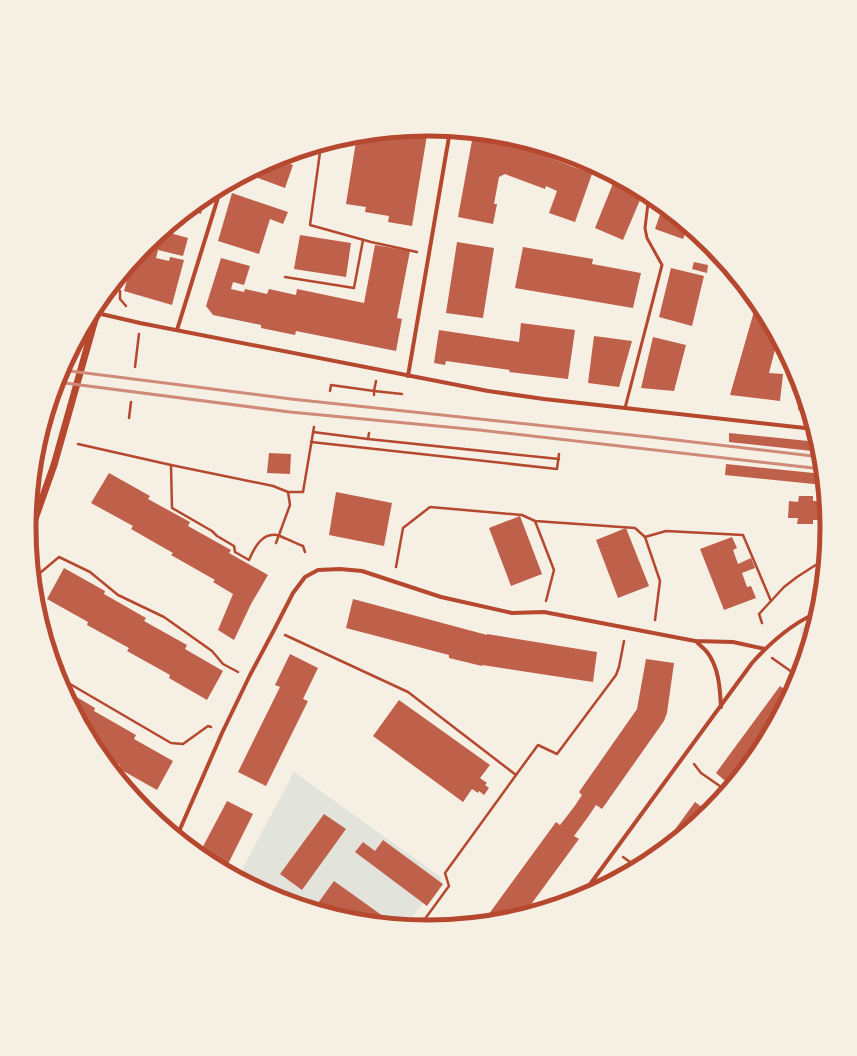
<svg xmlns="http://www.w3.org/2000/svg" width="857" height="1056" viewBox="0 0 857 1056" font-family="Barlow,sans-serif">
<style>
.green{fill:#e2e4dc}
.building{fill:#bf614a}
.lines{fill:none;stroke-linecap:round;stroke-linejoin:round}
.path{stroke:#b5482f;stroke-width:2.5}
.service{stroke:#b5482f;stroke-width:3}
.minor{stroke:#b5482f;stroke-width:4}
.tertiary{stroke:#b5482f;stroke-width:7}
.rail{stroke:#cf8b77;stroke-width:3}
.rim{fill:none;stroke:#b5482f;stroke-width:5}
</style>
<rect width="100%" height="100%" fill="#f6efe4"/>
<!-- green -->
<g class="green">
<polygon points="816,619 809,645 801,638 800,628"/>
<polygon points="294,772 442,878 406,925 350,920 275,897 238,877"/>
</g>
<!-- building -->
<g class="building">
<polygon points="428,129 412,226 388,222 389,216 365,212 366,207 346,204 357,135"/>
<polygon points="477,133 487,134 592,174 575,222 549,213 557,191 546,186 545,189 505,174 499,177 494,204 497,204 493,224 458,217 473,135"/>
<polygon points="288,155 285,162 293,165 285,188 247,174 276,159"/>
<polygon points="614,181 643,193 623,240 595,228"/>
<polygon points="232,193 288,212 283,224 270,219 259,254 218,241"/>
<polygon points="206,196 201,214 189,210"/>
<polygon points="663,206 688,227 683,239 655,229"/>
<polygon points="163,231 188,238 183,256 158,250 156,258 169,261 170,257 184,260 172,305 124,291 132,262 146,245"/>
<polygon points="300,235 351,243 346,277 294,269"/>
<polygon points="457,242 494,248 483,318 446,313"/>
<polygon points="375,245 410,251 397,318 402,319 396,351 296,331 295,335 261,328 261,325 213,315 206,306 221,258 250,266 244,285 233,282 231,289 244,292 245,289 267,294 269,289 296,295 297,289 364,303"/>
<polygon points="523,247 593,259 592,264 641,273 633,308 515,288"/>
<polygon points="694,262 708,265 707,273 692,269"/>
<polygon points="671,268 704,276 692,326 659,317"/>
<polygon points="757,301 761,306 778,338 769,373 783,374 780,401 730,395"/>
<polygon points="521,323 575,330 568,379 509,372 510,370 446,361 445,365 434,363 439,330 519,342"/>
<polygon points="594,336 632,341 619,387 588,383"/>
<polygon points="653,337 686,345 674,391 641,388"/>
<polygon points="801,385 809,411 798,410"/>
<polygon points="729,433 818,442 821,452 729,442"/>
<polygon points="269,453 291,454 290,474 267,473"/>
<polygon points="726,464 823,474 824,485 725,475"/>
<polygon points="109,473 150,496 148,499 190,522 188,526 231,550 229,553 268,575 251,604 234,640 218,630 233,594 213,582 215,580 171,555 173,553 131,529 133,526 91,503"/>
<polygon points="336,492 392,503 384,546 329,535"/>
<polygon points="799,496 813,496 813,501 821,501 820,520 813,520 813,524 797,524 798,518 788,518 789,501 798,502"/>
<polygon points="520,516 542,574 511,586 489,528"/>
<polygon points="626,528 649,586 618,598 596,540"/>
<polygon points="732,537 737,548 733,550 738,564 751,558 755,568 742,573 747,587 751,586 756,598 724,610 700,549"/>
<polygon points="64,568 105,591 104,594 146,618 144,621 187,645 185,649 223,671 207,700 169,678 170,675 127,651 129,648 87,625 88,622 47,599"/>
<polygon points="353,599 487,635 487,634 597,652 593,682 482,665 482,666 449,658 449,655 346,628"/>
<polygon points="290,654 318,668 303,699 308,701 266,786 238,772 280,687 275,685"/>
<polygon points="646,659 674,663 667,713 664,721 602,809 596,805 588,817 574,836 579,839 524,914 506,920 483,922 556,822 560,825 574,807 582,795 579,792 637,709"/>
<polygon points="780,686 790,694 761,750 731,786 716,773"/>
<polygon points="65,690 95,708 94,711 136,735 134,739 173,761 157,790 118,768 120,765 99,753"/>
<polygon points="399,700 490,765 480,778 487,783 485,785 489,788 484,795 479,791 478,793 472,789 463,802 373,736"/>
<polygon points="227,801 253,814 225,870 206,860 199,854"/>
<polygon points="695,802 709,812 656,855 660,850"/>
<polygon points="324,814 346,829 302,890 280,874"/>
<polygon points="383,840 443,884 427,906 355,852 363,842 375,851"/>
<polygon points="334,881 394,924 350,920 336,915 318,903"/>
</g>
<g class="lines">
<!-- path -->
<g class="path">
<polyline points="321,145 310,225 371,242 417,252"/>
<polyline points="285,277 354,288 363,240"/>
<polyline points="120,291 120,299 126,306"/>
<polyline points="135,367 139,334"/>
<polyline points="376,381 374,391 402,394"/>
<polyline points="330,391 331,385 374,391 374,395"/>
<polyline points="129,418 131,402"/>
<polyline points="313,432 368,439"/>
<polyline points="369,433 368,439 559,459"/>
<polyline points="311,442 557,469 559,454"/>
<polyline points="78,444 171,465 273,486 288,492 290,505 276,543"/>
<path d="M171,465L172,508L212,531L217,536L234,546L235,552L249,560C254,548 263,530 280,536C287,539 295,543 303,546L305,552"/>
<polyline points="288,492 303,492 314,427"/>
<polyline points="535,521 554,570 546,601"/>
<polyline points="645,537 660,581 655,620"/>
<polyline points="396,567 403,528 430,507 522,515 535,521 635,528 645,537 666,531 743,535 771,601"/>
<polyline points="34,578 59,557 90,572 118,595 164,617 212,651 223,664 238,672"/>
<polyline points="762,623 759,614 784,587 797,577 825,559"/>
<polyline points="285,635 408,692 516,775 538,745 557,754 616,675 619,667 624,641"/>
<polyline points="772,658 799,677"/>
<polyline points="58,677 171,743 183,744 208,726 211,727"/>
<polyline points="694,764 701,773 727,791"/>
<polyline points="623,857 637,867"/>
<polyline points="419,927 449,886 445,873 516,775"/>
</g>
<!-- service -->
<polyline class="service" points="625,408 662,265 647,238 645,228 649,195"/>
<!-- minor -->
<g class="minor">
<polyline points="97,313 140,323 488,391 544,399 814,429"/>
<polyline points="177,330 221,188"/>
<polyline points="408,376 450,131"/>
<path d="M696,641C699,645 704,648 707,652C719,667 720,689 721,707"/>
<polyline points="177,836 222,733 250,675 274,630 293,593 305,577 318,570 340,569 362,571 441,597 512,613 544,612 695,641 733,642 765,649"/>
<path d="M580,898L752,663C770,643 794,622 819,612"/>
</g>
<!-- tertiary -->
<polyline class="tertiary" points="30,533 54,465 100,302"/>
<!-- rail -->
<g class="rail">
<polyline points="62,370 291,399 650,437 821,457"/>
<polyline points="57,382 290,412 479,430 822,469"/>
</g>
</g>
<!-- crop -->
<path d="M0 0H857V1056H0ZM36 528a392 392 0 1 1 784 0a392 392 0 1 1-784 0Z" fill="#f6efe4" fill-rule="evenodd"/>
<path class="rim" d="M36 528a392 392 0 1 1 784 0a392 392 0 1 1-784 0Z"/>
</svg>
